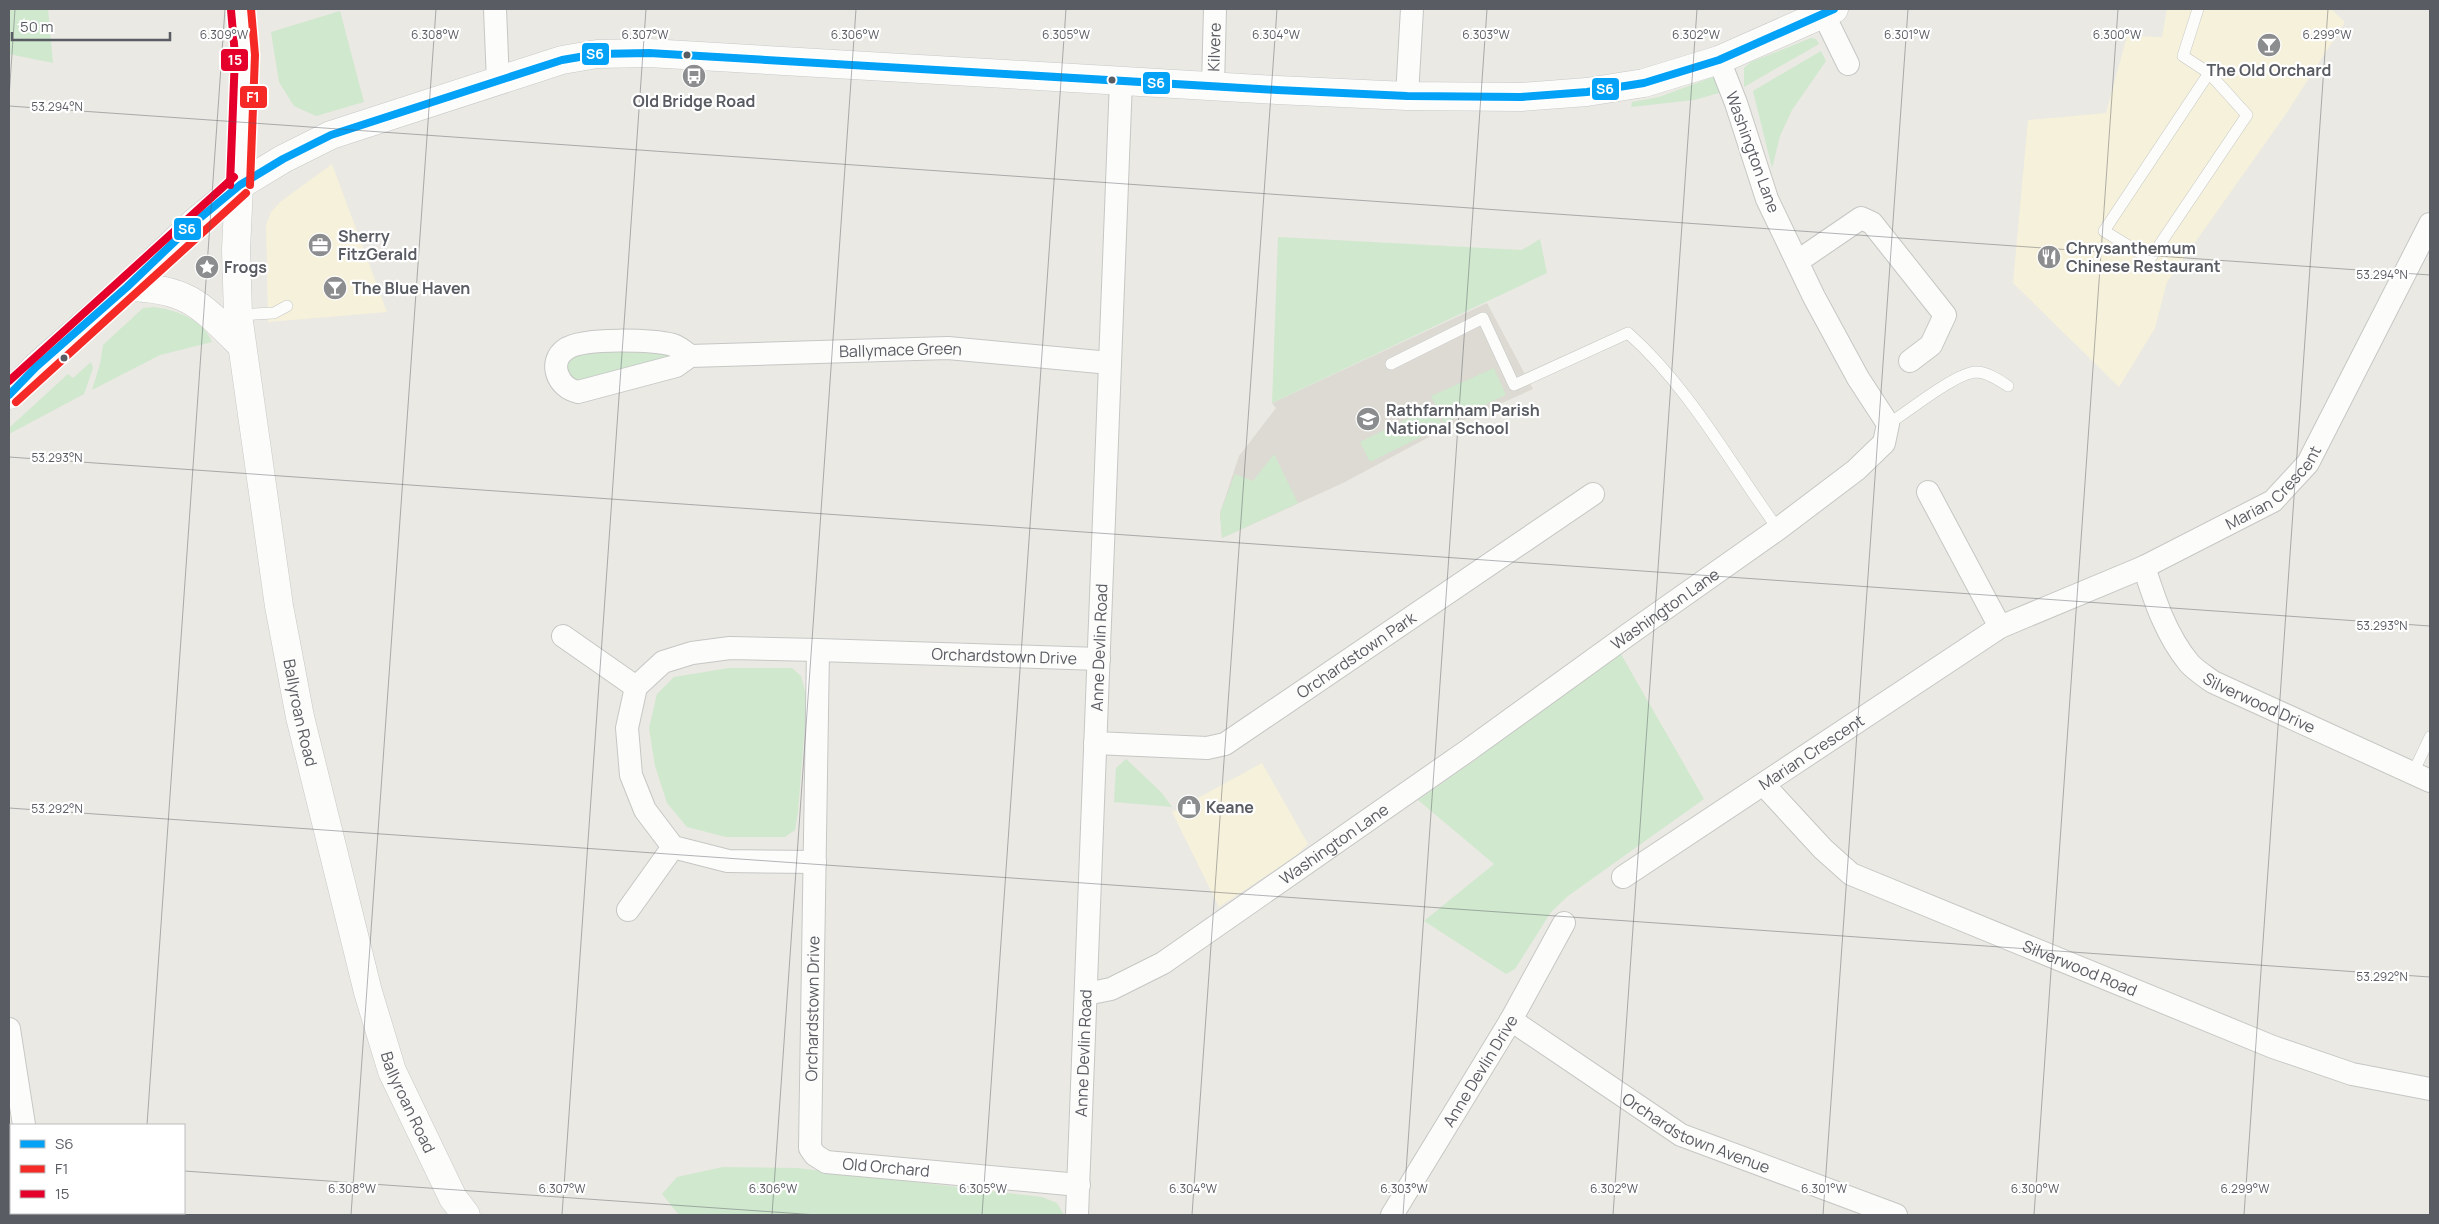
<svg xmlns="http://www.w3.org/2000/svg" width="2439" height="1224" viewBox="0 0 2439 1224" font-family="Manrope,sans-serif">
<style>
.commercial{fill:#f6f1da}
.education{fill:#dcdad2}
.green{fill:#d0e8ce}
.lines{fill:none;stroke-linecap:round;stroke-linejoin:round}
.service-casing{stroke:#c6c7c5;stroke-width:12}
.minor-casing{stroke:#c6c7c5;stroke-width:24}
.secondary-casing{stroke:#c8c8c8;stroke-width:29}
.service{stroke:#fcfcfb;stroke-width:11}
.minor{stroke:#fcfcfb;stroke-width:22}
.secondary{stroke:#fcfcfb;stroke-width:28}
.bus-1-casing{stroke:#fff;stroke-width:11}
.bus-2-casing{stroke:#fff;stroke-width:11}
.bus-3-casing{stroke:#fff;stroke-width:11}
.bus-1{stroke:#04a2f7;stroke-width:8}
.bus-2{stroke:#f52a26;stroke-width:8}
.bus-3{stroke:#e4002b;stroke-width:8}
.ticks{fill:none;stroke:#595c62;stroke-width:1;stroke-opacity:0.45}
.bus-dot{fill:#595c62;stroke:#fff;stroke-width:2}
.labels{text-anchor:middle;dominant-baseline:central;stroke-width:4.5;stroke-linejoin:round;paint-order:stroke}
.street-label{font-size:16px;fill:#595c62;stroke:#fff}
.poi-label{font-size:16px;font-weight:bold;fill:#595c62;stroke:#fff;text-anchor:start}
.ticks-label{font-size:12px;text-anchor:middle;fill:#595c62;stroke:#fff;stroke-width:4.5;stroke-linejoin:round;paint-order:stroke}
.line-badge{stroke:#fff;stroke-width:2}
.badge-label{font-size:14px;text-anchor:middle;font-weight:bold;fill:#fff}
</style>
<rect width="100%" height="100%" fill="#eae9e3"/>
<!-- commercial -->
<g class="commercial">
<polygon points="2167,9 2331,9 2345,22 2286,114 2167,282 2155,328 2119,387 2013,283 2028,120 2106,113 2127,36 2162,37"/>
<polygon points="332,164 387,312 268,322 266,225 271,212 280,202"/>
<polygon points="1262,763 1308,844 1297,855 1219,907 1172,812"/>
</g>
<!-- education -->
<polygon class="education" points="1487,303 1533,389 1444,429 1343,483 1222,538 1220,513 1239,456 1276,408 1272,403"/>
<!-- green -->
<g class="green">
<polygon points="9,9 48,9 53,63 9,54"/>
<polygon points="340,11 364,102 316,116 294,106 279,82 271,32"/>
<polygon points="1811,38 1816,39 1819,44 1744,87 1744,68 1751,62"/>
<polygon points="1821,51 1826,61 1792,110 1780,136 1772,168 1753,91"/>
<polygon points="1713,77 1717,77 1726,91 1694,100 1631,107 1632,102 1659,97"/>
<polygon points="1278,237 1522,250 1540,239 1547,273 1272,403"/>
<path d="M154,307C176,310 203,319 212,342L160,355L92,390L100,364L103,345L143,308Z"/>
<polygon points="573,346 696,353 575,385 560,372"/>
<polygon points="91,362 93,368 84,394 9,434 9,428 68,374 73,378"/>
<polygon points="1494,368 1506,395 1444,423 1431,396"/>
<polygon points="1433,406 1443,426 1370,462 1360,442"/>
<polygon points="1274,454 1298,503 1222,538 1220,513 1235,474 1253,481"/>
<polygon points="1618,649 1704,799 1568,896 1551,912 1515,969 1506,974 1424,921 1494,864 1418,800 1478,758 1548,697"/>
<polygon points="729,668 792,668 801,676 807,698 798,812 795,830 785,837 726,837 687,827 667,803 655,766 649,728 657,694 674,677"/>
<polygon points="1126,759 1161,792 1172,807 1114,802 1116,768"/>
<polygon points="723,1167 797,1168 1042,1197 1057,1203 1064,1215 679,1215 662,1194 677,1177"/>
</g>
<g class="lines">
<!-- service casing -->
<g class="service-casing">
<g id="service">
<polyline points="2198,9 2183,56 2209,73 2247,115 2150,259 2104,231 2209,73"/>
<polyline points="238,315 274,313 287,306"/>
<path d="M1391,364L1483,318L1514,385L1628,333C1689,387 1730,463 1778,529"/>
<path d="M1888,424C1908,412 1955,373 1976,372C1987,372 1999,380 2008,386"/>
<polyline points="2413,773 2430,737"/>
</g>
</g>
<!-- minor casing -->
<g class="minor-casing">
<g id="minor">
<polyline points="495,9 498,82"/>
<polyline points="1823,13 1848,64"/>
<path id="s1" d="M1213,86L1215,9"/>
<polyline points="1407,96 1412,9"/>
<polyline points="1798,261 1861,218 1872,223 1945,315 1931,345 1910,361"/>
<path id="s2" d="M690,356C685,352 679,347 673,345C653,340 584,337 566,349C547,362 558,388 578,392L676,366L690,356L948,348L1110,363"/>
<polyline points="1928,492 2000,627"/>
<path id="s3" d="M2144,567C2155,601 2166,635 2189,663C2195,670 2205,676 2213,682L2430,781"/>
<polyline points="563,636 636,687"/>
<path id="s4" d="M1095,743L1207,748L1225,744L1593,494"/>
<path id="s5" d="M1764,785L1823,849L1851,874L2273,1047L2352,1074L2430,1089"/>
<polyline points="815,862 728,861 673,847 645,810 631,775 627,728 636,687 663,662 692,653 730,648 818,650"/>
<path id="s6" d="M1623,877L2000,627L2144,567L2273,501L2308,463L2430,224"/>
<polyline points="628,910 673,847"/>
<path id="s7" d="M1086,994L1111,989L1163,963L1467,751L1629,634L1778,529L1856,470L1884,443L1888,424L1858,378L1814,297L1767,199L1736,103L1719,60"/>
<path id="s8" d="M1511,1020L1681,1135L1896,1215"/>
<polyline points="9,1029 24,1125"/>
<path id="s9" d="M1079,1185L826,1162L815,1155L810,1148L818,650L1099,659"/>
<path id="s10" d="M1077,1215L1121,80"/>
<path id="s11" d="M1392,1215L1511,1020L1564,923"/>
</g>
</g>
<!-- secondary casing -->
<g class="secondary-casing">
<g id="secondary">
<path id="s12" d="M241,9L245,55L236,250L238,315L279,606L300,717L368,992L392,1071L453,1198L466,1215"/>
<path d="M127,287C187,288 201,305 241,345"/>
<polyline points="9,395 36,367 127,287 194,223 240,185 283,159 331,135 562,60 597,54 649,53 1277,90 1407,96 1521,97 1587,92 1644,83 1719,60 1834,9"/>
</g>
</g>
<!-- service -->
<use href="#service" class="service"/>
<!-- minor -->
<use href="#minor" class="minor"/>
<!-- secondary -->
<use href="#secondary" class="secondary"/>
<!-- bus-1 casing -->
<g class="bus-1-casing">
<polyline id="bus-1" points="9,395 36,367 127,287 194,223 240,185 283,159 331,135 562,60 597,54 649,53 1277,90 1407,96 1521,97 1587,92 1644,83 1719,60 1834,9"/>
</g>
<!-- bus-2 casing -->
<g class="bus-2-casing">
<g id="bus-2">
<polyline points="250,185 255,55 251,9"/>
<polyline points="16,402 246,193"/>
</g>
</g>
<!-- bus-3 casing -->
<g class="bus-3-casing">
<g id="bus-3">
<polyline points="230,185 235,55 231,10"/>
<polyline points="9,381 234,177"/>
</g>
</g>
<!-- bus-1 -->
<use href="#bus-1" class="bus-1"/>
<!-- bus-2 -->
<use href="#bus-2" class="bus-2"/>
<!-- bus-3 -->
<use href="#bus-3" class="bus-3"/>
</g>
<!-- ticks -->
<path class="ticks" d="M9,98L15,9M9,106L2430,275M9,457L2430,626M9,808L2430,977M147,1125L225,9M9,1159H11M184,1171L817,1215M141,1215V1213M351,1215L436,9M562,1215L646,9M772,1215L856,9M982,1215L1066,9M1192,1215L1277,9M1403,1215L1487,9M1613,1215L1697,9M1823,1215L1908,9M2034,1215L2118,9M2244,1215L2328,9"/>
<!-- icons -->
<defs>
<g id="bar-disc" transform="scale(1.25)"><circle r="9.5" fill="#8c8d8f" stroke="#fff"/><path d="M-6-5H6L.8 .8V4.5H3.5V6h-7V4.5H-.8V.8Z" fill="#fff"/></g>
<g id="bus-disc" transform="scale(1.25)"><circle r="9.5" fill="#8c8d8f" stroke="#fff"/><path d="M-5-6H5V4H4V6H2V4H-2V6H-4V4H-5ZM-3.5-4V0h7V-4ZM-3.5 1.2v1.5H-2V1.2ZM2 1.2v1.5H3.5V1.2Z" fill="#fff"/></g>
<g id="office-disc" transform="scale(1.25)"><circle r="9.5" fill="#8c8d8f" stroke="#fff"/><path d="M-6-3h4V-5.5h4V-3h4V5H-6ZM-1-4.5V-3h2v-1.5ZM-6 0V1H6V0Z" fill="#fff"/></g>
<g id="restaurant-disc" transform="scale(1.25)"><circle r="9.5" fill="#8c8d8f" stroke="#fff"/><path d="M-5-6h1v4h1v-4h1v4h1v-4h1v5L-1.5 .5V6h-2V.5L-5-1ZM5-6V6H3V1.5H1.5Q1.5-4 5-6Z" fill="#fff"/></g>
<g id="sight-disc" transform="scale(1.25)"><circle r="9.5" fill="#8c8d8f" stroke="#fff"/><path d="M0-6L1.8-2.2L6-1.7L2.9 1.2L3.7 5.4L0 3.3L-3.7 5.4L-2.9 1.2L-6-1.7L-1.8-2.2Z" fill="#fff"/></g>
<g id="school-disc" transform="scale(1.25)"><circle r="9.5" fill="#8c8d8f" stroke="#fff"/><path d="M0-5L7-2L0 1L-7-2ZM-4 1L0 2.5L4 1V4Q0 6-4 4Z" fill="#fff"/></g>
<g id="shop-disc" transform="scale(1.25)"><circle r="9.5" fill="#8c8d8f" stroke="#fff"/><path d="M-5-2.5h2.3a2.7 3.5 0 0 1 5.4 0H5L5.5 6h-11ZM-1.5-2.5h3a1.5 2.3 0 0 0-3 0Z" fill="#fff"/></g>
</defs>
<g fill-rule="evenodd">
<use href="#bar-disc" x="2269" y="45"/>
<use href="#bus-disc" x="694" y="76"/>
<use href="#office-disc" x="320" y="245"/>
<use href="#restaurant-disc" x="2049" y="257"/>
<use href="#sight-disc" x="207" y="267"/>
<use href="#bar-disc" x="335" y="288"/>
<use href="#school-disc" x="1368" y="419"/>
<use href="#shop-disc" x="1189" y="807"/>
</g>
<!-- markers -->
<g class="bus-dot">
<circle cx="687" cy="55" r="4.5"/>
<circle cx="1112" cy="80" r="4.5"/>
<circle cx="64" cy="358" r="4.5"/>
</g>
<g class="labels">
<!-- street labels -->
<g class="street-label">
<text stroke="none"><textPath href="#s1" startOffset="39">Kilvere</textPath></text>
<text transform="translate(1753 152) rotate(70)">Washington Lane</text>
<text stroke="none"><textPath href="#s2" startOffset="515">Ballymace Green</textPath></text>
<text stroke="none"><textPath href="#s6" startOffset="762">Marian Crescent</textPath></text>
<text stroke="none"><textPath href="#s7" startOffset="698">Washington Lane</textPath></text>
<text stroke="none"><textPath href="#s10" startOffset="568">Anne Devlin Road</textPath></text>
<text stroke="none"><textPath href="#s9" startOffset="960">Orchardstown Drive</textPath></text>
<text stroke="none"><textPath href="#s4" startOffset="289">Orchardstown Park</textPath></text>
<text stroke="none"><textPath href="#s3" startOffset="188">Silverwood Drive</textPath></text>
<text stroke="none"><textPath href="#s12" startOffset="709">Ballyroan Road</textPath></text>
<text stroke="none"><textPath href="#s6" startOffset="226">Marian Crescent</textPath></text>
<text stroke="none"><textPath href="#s7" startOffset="292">Washington Lane</textPath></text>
<text stroke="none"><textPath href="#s5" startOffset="372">Silverwood Road</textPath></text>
<text stroke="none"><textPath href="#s9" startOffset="415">Orchardstown Drive</textPath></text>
<text stroke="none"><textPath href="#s10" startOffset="162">Anne Devlin Road</textPath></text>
<text stroke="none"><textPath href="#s11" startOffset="169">Anne Devlin Drive</textPath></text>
<text stroke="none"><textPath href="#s12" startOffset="1114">Ballyroan Road</textPath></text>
<text stroke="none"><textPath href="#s8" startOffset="218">Orchardstown Avenue</textPath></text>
<text transform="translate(886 1167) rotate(5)">Old Orchard</text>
</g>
<!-- poi labels -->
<g class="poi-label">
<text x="2269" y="70" text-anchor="middle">The Old Orchard</text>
<text x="694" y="101" text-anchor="middle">Old Bridge Road</text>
<text x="338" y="236">Sherry<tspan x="338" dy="18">FitzGerald</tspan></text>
<text x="2066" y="248">Chrysanthemum<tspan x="2066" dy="18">Chinese Restaurant</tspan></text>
<text x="224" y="267">Frogs</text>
<text x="352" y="288">The Blue Haven</text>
<text x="1386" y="410">Rathfarnham Parish<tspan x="1386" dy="18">National School</tspan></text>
<text x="1206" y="807">Keane</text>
</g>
</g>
<g class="ticks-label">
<text x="224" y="39">6.309°W</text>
<text x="435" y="39">6.308°W</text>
<text x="645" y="39">6.307°W</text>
<text x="855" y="39">6.306°W</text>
<text x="1066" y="39">6.305°W</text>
<text x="1276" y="39">6.304°W</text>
<text x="1486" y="39">6.303°W</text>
<text x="1696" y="39">6.302°W</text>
<text x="1907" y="39">6.301°W</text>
<text x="2117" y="39">6.300°W</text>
<text x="2327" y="39">6.299°W</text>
<text x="57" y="111">53.294°N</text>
<text x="2382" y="279">53.294°N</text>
<text x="57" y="462">53.293°N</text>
<text x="2382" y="630">53.293°N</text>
<text x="57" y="813">53.292°N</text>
<text x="2382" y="981">53.292°N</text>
<text x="352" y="1193">6.308°W</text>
<text x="562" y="1193">6.307°W</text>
<text x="773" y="1193">6.306°W</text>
<text x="983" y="1193">6.305°W</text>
<text x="1193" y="1193">6.304°W</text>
<text x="1404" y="1193">6.303°W</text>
<text x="1614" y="1193">6.302°W</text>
<text x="1824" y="1193">6.301°W</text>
<text x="2035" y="1193">6.300°W</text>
<text x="2245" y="1193">6.299°W</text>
</g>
<g class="line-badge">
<rect x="581" y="42" width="29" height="24" rx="5" fill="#04a2f7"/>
<rect x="220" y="48" width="29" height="24" rx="5" fill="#e4002b"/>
<rect x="1142" y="71" width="29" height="24" rx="5" fill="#04a2f7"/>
<rect x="1591" y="77" width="29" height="24" rx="5" fill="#04a2f7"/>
<rect x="239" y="85" width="29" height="24" rx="5" fill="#f52a26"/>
<rect x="173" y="217" width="29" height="24" rx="5" fill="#04a2f7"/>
</g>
<g class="badge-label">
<text x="595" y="59">S6</text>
<text x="235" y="65">15</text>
<text x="1156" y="88">S6</text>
<text x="1605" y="94">S6</text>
<text x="253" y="102">F1</text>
<text x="187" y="234">S6</text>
</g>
<!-- border -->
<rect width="2439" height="1224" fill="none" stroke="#595c62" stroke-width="20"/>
<!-- legend -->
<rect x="10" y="1124" width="175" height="90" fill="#ffffff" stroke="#bdbec0"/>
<rect x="20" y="1140" width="25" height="8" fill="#04a2f7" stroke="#bdbec0"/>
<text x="55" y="1149" font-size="15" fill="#595c62">S6</text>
<rect x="20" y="1165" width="25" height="8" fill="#f52a26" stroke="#bdbec0"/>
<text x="55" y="1174" font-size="15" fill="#595c62">F1</text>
<rect x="20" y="1190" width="25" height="8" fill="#e4002b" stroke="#bdbec0"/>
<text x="55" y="1199" font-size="15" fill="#595c62">15</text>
<!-- scale -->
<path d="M12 32v8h158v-8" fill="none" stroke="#595c62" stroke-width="2.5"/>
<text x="20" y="32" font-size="15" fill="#595c62" stroke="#ffffff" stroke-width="4" paint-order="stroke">50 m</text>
</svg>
